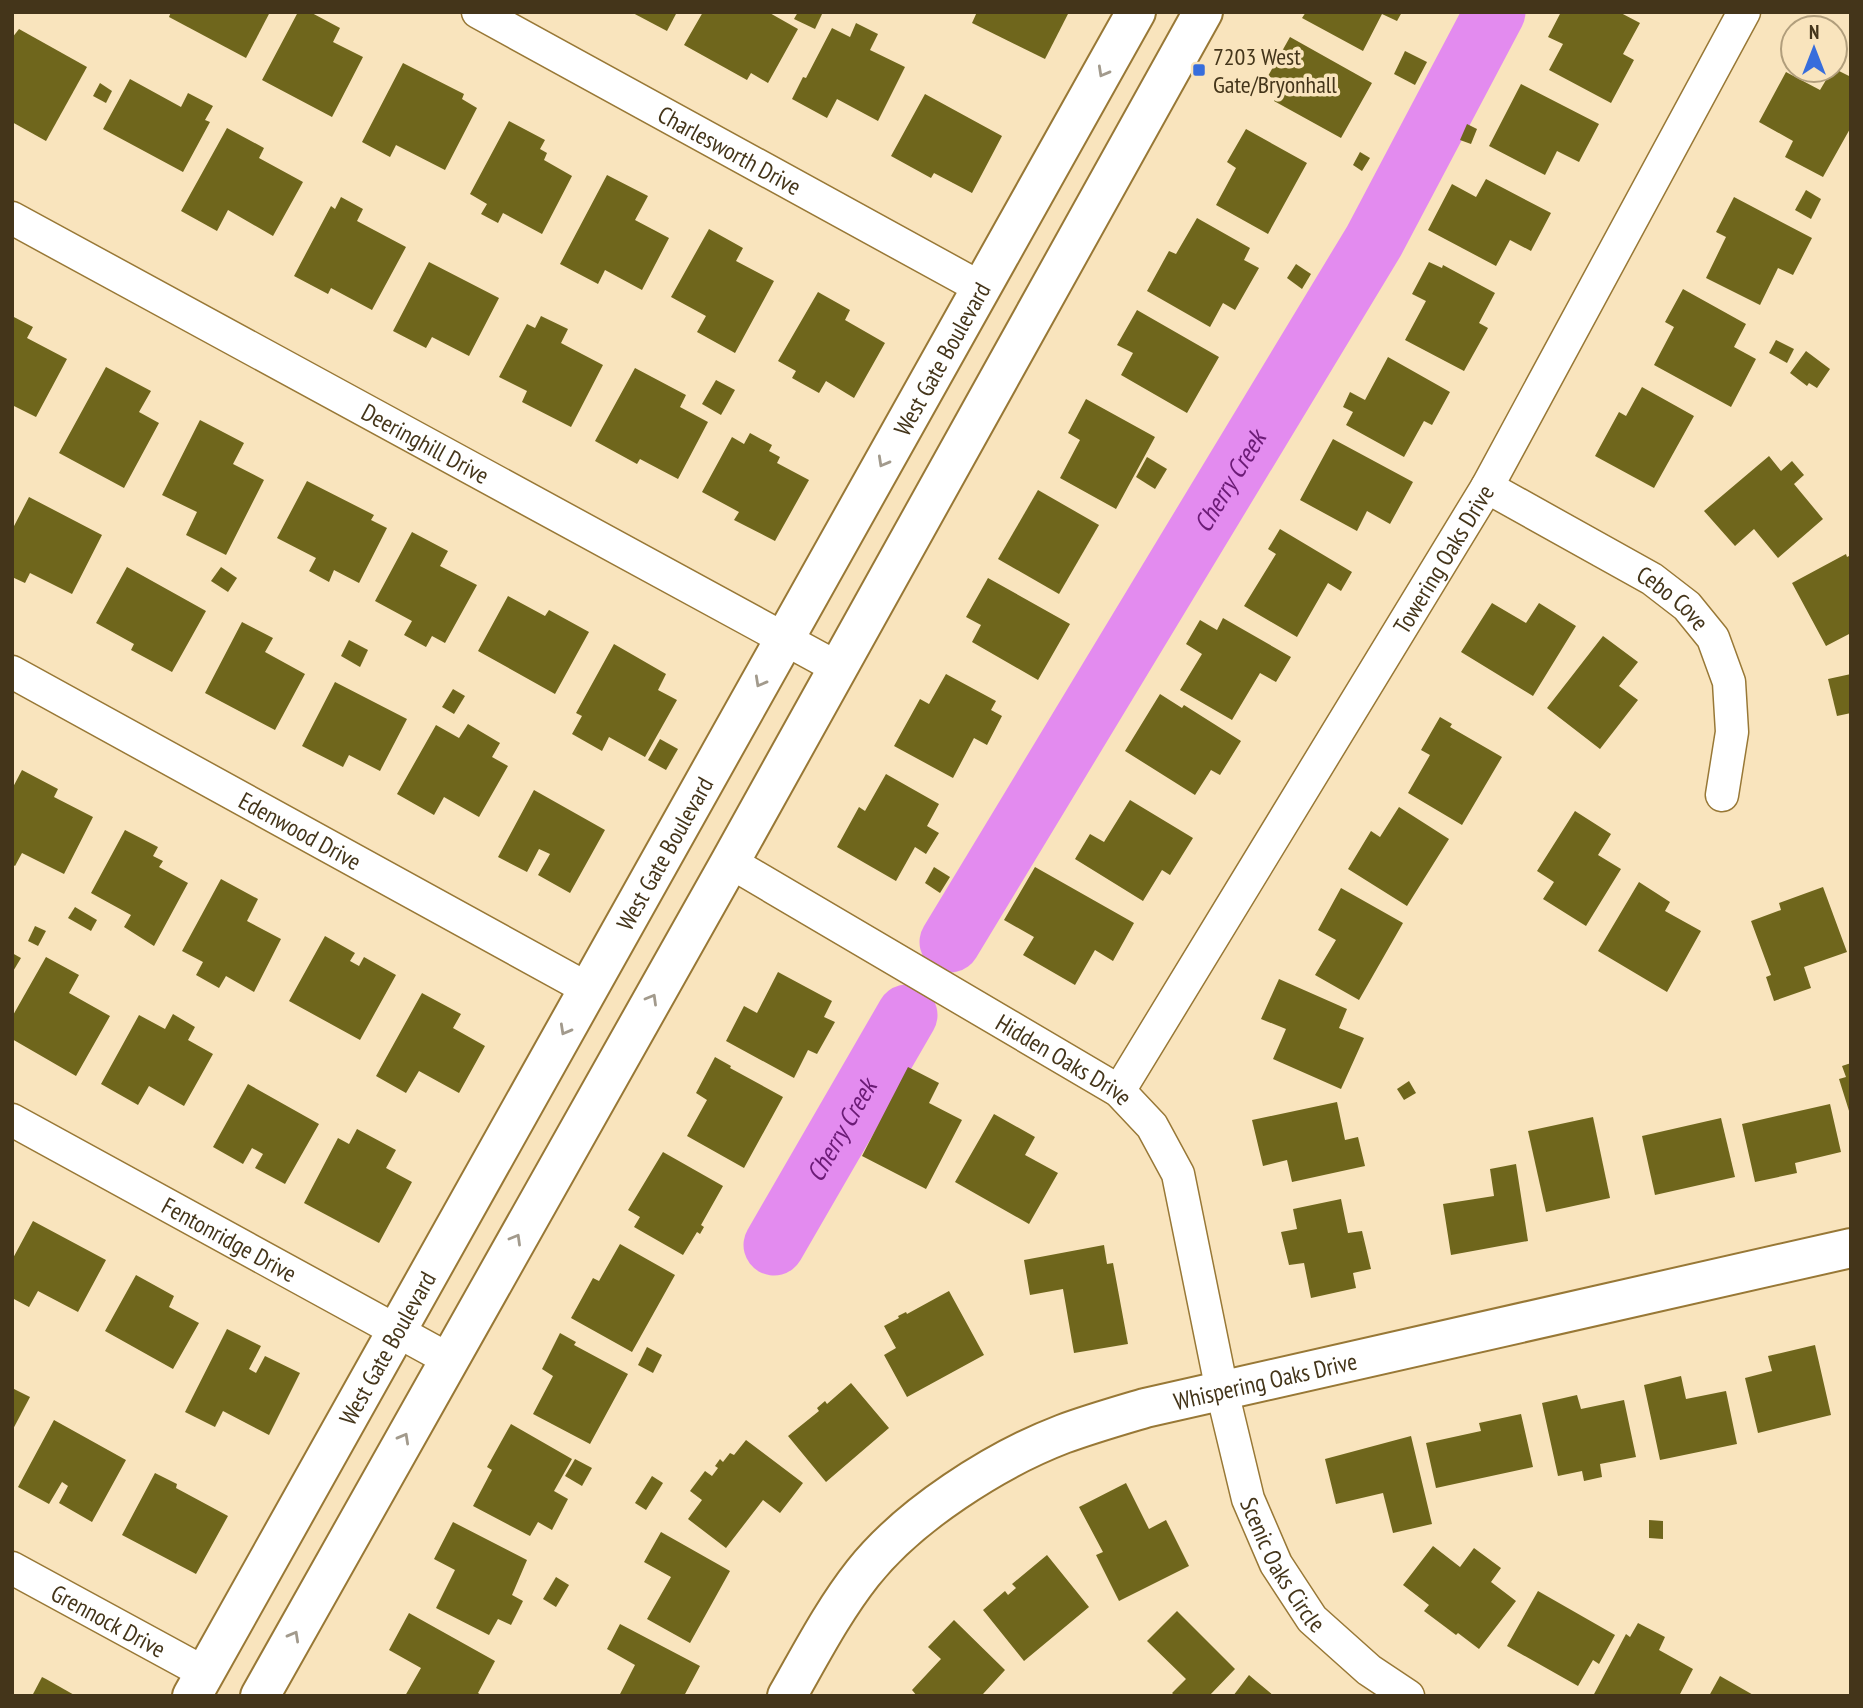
<svg xmlns="http://www.w3.org/2000/svg" width="1863" height="1708" viewBox="0 0 1863 1708" font-family="'PT Sans Narrow',sans-serif">
<style>
.lines{fill:none;stroke-linecap:round;stroke-linejoin:round}
.river{stroke:#e38bef;stroke-width:61}
.building{fill:#6f661c}
.street-casing{stroke:#987836;stroke-width:35}
.secondary-casing{stroke:#987836;stroke-width:42}
.street{stroke:#fff;stroke-width:32}
.secondary{stroke:#fff;stroke-width:38}
.oneway{stroke:#a29a8c}
.poi-dot{fill:#376ddc;stroke:#f9e4bd;stroke-width:2.5}
.labels{text-anchor:middle;dominant-baseline:central;stroke-width:7;stroke-linejoin:round;paint-order:stroke}
.poi-label{font-size:24px;fill:#44351a;stroke:#f9e4bd;text-anchor:start}
.street-label{font-size:24px;fill:#44351a;stroke:#f9e4bd}
.water-label{font-size:26px;font-style:italic;fill:#6b1b76;stroke:#f9e4bd}
</style>
<rect width="100%" height="100%" fill="#f9e4bd"/>
<g class="lines">
<!-- river -->
<g class="river">
<path id="s1" d="M950,942L1374,241L1495,12"/>
<path id="s2" d="M774,1245L907,1015"/>
</g>
</g>
<!-- building -->
<g class="building">
<polygon points="171,12 270,12 246,58 169,17"/>
<polygon points="298,12 310,12 340,28 333,42 363,57 332,117 262,80"/>
<polygon points="631,12 677,12 667,31"/>
<polygon points="703,12 768,12 798,29 768,83 751,73 747,80 684,45"/>
<polygon points="798,12 823,12 815,29 794,19"/>
<polygon points="977,12 1069,12 1045,59 972,23"/>
<polygon points="1306,12 1402,12 1397,21 1382,14 1363,51 1302,18"/>
<polygon points="1561,12 1619,12 1640,23 1623,54 1634,60 1611,103 1549,70 1563,44 1548,37"/>
<polygon points="856,23 878,34 870,50 905,67 878,121 837,99 827,118 792,99 803,77 806,78 832,28 850,37"/>
<polygon points="19,29 87,67 46,141 12,122 12,38"/>
<polygon points="1290,37 1372,83 1341,138 1274,101 1284,85 1268,76"/>
<polygon points="1405,51 1427,62 1415,85 1394,74"/>
<polygon points="403,63 464,94 462,99 477,108 445,170 396,145 390,157 362,142"/>
<polygon points="1835,69 1851,77 1851,127 1823,177 1785,157 1793,141 1759,122 1786,72 1820,90 1832,70"/>
<polygon points="130,79 181,107 188,93 213,106 205,120 210,122 183,172 103,129"/>
<polygon points="100,83 112,91 106,103 93,96"/>
<polygon points="1521,84 1599,124 1579,162 1557,151 1545,175 1489,146"/>
<polygon points="925,94 1002,136 972,193 934,173 931,178 891,156"/>
<polygon points="509,121 545,140 540,149 547,153 544,160 572,176 542,234 503,213 498,223 481,214 487,204 470,194"/>
<polygon points="1467,124 1477,129 1471,144 1460,140"/>
<polygon points="227,128 264,148 259,158 303,182 273,236 228,210 217,231 181,211"/>
<polygon points="1246,129 1307,163 1268,234 1216,205 1236,168 1227,162"/>
<polygon points="1360,152 1370,158 1362,171 1353,165"/>
<polygon points="607,175 648,196 635,220 669,238 642,290 605,270 598,284 560,264"/>
<polygon points="1486,179 1551,213 1531,251 1510,240 1496,266 1428,230 1452,184 1476,197"/>
<polygon points="1806,190 1821,199 1811,219 1795,210"/>
<polygon points="341,197 363,209 357,221 406,247 372,310 331,288 328,294 294,276 331,206 335,209"/>
<polygon points="1734,197 1812,238 1793,275 1778,268 1760,305 1706,278 1726,237 1716,232"/>
<polygon points="1197,218 1250,248 1244,260 1259,268 1235,310 1223,303 1210,327 1147,291 1169,251 1176,254"/>
<polygon points="709,229 743,248 736,261 774,281 735,353 697,332 706,316 671,297"/>
<polygon points="429,262 499,298 469,356 432,337 426,348 393,331"/>
<polygon points="1429,262 1442,268 1443,265 1495,293 1479,323 1488,328 1464,371 1405,340 1426,301 1412,294"/>
<polygon points="1296,264 1311,274 1302,289 1287,278"/>
<polygon points="1683,289 1746,324 1734,347 1756,359 1731,407 1654,365 1674,327 1665,322"/>
<polygon points="818,292 850,310 845,320 885,343 854,398 826,381 819,393 792,378 796,371 778,361"/>
<polygon points="1137,310 1219,357 1187,413 1121,375 1133,353 1117,345"/>
<polygon points="12,316 33,327 27,338 67,359 36,417 12,405"/>
<polygon points="541,316 568,329 561,343 603,365 571,427 522,402 527,391 499,377 527,324 535,328"/>
<polygon points="1776,340 1794,349 1787,363 1769,353"/>
<polygon points="1806,351 1830,369 1817,388 1809,383 1807,386 1790,373"/>
<polygon points="1388,357 1450,392 1432,425 1424,421 1404,457 1346,425 1353,412 1343,407 1350,392 1365,400"/>
<polygon points="106,367 151,391 139,412 159,423 124,488 59,453"/>
<polygon points="635,368 686,395 680,407 708,422 678,479 640,459 637,464 595,441"/>
<polygon points="716,380 735,390 721,415 702,404"/>
<polygon points="1642,387 1694,416 1654,488 1595,456 1619,412 1626,416"/>
<polygon points="1086,399 1155,437 1116,509 1060,478 1080,440 1068,433"/>
<polygon points="200,420 244,443 233,464 264,480 226,555 186,535 197,512 162,495"/>
<polygon points="750,433 772,445 769,451 780,457 777,463 809,480 775,541 734,520 739,512 702,492 732,437 744,444"/>
<polygon points="1333,439 1413,482 1390,524 1367,511 1357,531 1300,500"/>
<polygon points="1769,456 1781,471 1792,461 1804,475 1794,484 1823,519 1778,558 1754,529 1735,546 1704,511"/>
<polygon points="1147,457 1167,469 1155,489 1136,477"/>
<polygon points="307,481 374,515 371,520 387,528 359,583 334,570 329,582 309,571 316,558 277,538"/>
<polygon points="1038,490 1099,525 1059,594 998,559"/>
<polygon points="29,497 102,535 72,594 30,573 25,583 12,577 12,530"/>
<polygon points="1280,529 1352,572 1341,591 1328,583 1297,637 1244,606 1276,554 1268,549"/>
<polygon points="412,532 448,551 440,566 477,585 445,643 432,636 426,647 404,635 412,621 375,601"/>
<polygon points="1846,554 1847,557 1851,555 1851,633 1826,646 1792,583"/>
<polygon points="127,567 206,611 172,672 131,650 134,644 96,623"/>
<polygon points="221,567 237,578 228,592 211,581"/>
<polygon points="988,578 1070,624 1038,680 972,642 981,625 966,617"/>
<polygon points="508,596 545,616 549,610 589,632 555,694 478,651"/>
<polygon points="1492,603 1526,623 1539,603 1576,626 1533,696 1461,652"/>
<polygon points="1223,618 1291,657 1276,682 1260,673 1232,720 1180,690 1202,654 1186,644 1200,620 1217,630"/>
<polygon points="242,622 273,638 265,652 305,674 275,730 205,693"/>
<polygon points="1603,636 1638,662 1619,686 1638,700 1600,749 1547,708"/>
<polygon points="349,640 368,650 360,667 341,656"/>
<polygon points="614,644 666,674 658,690 677,700 645,757 609,737 602,751 572,734 582,716 576,713"/>
<polygon points="946,674 996,701 991,710 1002,716 987,745 974,738 953,778 894,746 920,699 929,704"/>
<polygon points="1851,674 1851,713 1837,716 1828,679"/>
<polygon points="335,682 407,719 380,771 349,755 343,767 302,746"/>
<polygon points="453,689 465,696 454,714 442,707"/>
<polygon points="1160,694 1182,708 1184,705 1241,741 1220,775 1211,770 1195,795 1125,751"/>
<polygon points="1440,717 1452,724 1450,727 1502,757 1462,825 1408,793 1430,755 1421,750"/>
<polygon points="468,724 500,743 492,757 508,766 479,817 444,797 434,815 397,794 436,725 459,738"/>
<polygon points="660,739 678,749 666,770 648,760"/>
<polygon points="22,770 58,789 54,797 93,817 64,874 22,853 15,866 12,864 12,789"/>
<polygon points="886,774 939,804 927,826 939,833 926,854 915,847 896,881 837,847 859,807 865,811"/>
<polygon points="534,790 605,830 570,893 538,875 550,854 539,849 527,872 498,857"/>
<polygon points="1130,800 1193,838 1170,875 1162,870 1143,901 1075,859 1090,834 1104,842"/>
<polygon points="1399,807 1449,839 1407,906 1348,869 1371,831 1380,837"/>
<polygon points="1575,811 1611,834 1598,855 1621,869 1586,926 1543,899 1554,882 1537,871"/>
<polygon points="125,830 158,847 153,856 163,861 159,867 188,883 154,946 124,927 131,915 91,893"/>
<polygon points="934,867 950,877 940,893 925,883"/>
<polygon points="1035,867 1134,923 1113,961 1095,950 1075,985 1023,955 1034,937 1004,920"/>
<polygon points="221,879 258,899 247,921 281,939 254,992 226,976 219,988 196,975 203,962 182,951"/>
<polygon points="1639,882 1670,902 1665,911 1701,931 1667,992 1598,951"/>
<polygon points="1823,887 1847,952 1804,967 1811,988 1774,1001 1766,977 1771,975 1751,921 1781,910 1779,903"/>
<polygon points="1341,888 1403,923 1359,1000 1315,975 1336,940 1318,930"/>
<polygon points="75,907 97,920 91,931 68,918"/>
<polygon points="35,926 46,931 38,946 28,941"/>
<polygon points="325,936 355,953 350,961 359,966 364,957 396,975 360,1040 289,1001"/>
<polygon points="12,953 21,958 12,973"/>
<polygon points="46,957 79,975 69,993 110,1016 76,1076 12,1039 12,1017"/>
<polygon points="778,972 832,1001 824,1017 835,1022 817,1054 808,1050 794,1078 726,1041 744,1006 757,1013"/>
<polygon points="1279,979 1347,1009 1339,1028 1364,1038 1341,1089 1273,1059 1286,1029 1261,1019"/>
<polygon points="422,993 461,1014 453,1028 485,1046 459,1093 419,1071 406,1093 376,1076"/>
<polygon points="173,1014 195,1027 188,1040 213,1054 184,1106 149,1086 138,1105 101,1084 139,1015 165,1029"/>
<polygon points="715,1057 731,1066 730,1068 783,1097 744,1168 687,1136 707,1100 696,1093"/>
<polygon points="1851,1063 1851,1114 1850,1114 1839,1079 1846,1077 1842,1066"/>
<polygon points="908,1067 939,1083 929,1103 962,1120 926,1189 862,1156"/>
<polygon points="1409,1081 1416,1093 1404,1100 1397,1089"/>
<polygon points="248,1084 319,1124 285,1184 255,1168 263,1154 252,1148 243,1164 213,1147"/>
<polygon points="1337,1102 1345,1140 1358,1137 1365,1166 1292,1182 1287,1160 1263,1166 1252,1120"/>
<polygon points="1830,1104 1841,1152 1795,1163 1797,1173 1755,1182 1742,1124"/>
<polygon points="994,1114 1035,1137 1025,1155 1058,1173 1029,1224 955,1182"/>
<polygon points="1593,1117 1610,1198 1546,1212 1528,1131"/>
<polygon points="1721,1118 1735,1177 1655,1195 1642,1136"/>
<polygon points="357,1129 396,1150 386,1168 412,1182 379,1243 304,1203 338,1138 349,1144"/>
<polygon points="663,1152 723,1186 701,1225 704,1227 700,1234 697,1232 683,1255 634,1227 640,1217 628,1210"/>
<polygon points="1516,1164 1528,1241 1451,1255 1443,1204 1494,1196 1490,1169"/>
<polygon points="1341,1199 1348,1233 1362,1231 1371,1269 1353,1273 1356,1288 1311,1298 1304,1263 1289,1265 1281,1232 1297,1229 1293,1209"/>
<polygon points="33,1221 106,1260 78,1312 38,1291 29,1307 12,1298 12,1260"/>
<polygon points="620,1244 675,1275 632,1352 571,1318 593,1278 599,1281"/>
<polygon points="1104,1245 1107,1264 1113,1263 1128,1344 1074,1353 1063,1289 1030,1295 1024,1260"/>
<polygon points="136,1275 174,1296 169,1307 199,1323 173,1369 105,1331"/>
<polygon points="949,1291 984,1355 907,1397 884,1355 896,1348 884,1326 899,1318 898,1316 906,1312 907,1314"/>
<polygon points="227,1329 261,1346 249,1369 256,1373 265,1356 300,1373 269,1435 223,1411 215,1427 185,1412"/>
<polygon points="560,1333 576,1342 574,1345 628,1374 590,1444 533,1414 553,1376 542,1369"/>
<polygon points="1815,1345 1831,1415 1758,1433 1745,1378 1772,1371 1768,1356"/>
<polygon points="647,1347 662,1355 653,1373 638,1365"/>
<polygon points="1681,1376 1686,1399 1726,1391 1737,1444 1660,1460 1644,1385"/>
<polygon points="851,1383 889,1428 826,1482 788,1436 819,1411 817,1408 825,1401 827,1404"/>
<polygon points="12,1388 30,1397 12,1431"/>
<polygon points="1577,1395 1581,1409 1624,1400 1636,1457 1600,1464 1602,1477 1584,1481 1582,1471 1558,1476 1542,1403"/>
<polygon points="1521,1414 1533,1467 1436,1488 1426,1443 1481,1431 1479,1423"/>
<polygon points="54,1420 126,1460 92,1522 59,1503 68,1486 62,1482 49,1504 18,1487"/>
<polygon points="511,1424 572,1459 554,1491 568,1499 552,1530 538,1522 530,1536 473,1506 492,1470 487,1467"/>
<polygon points="1411,1436 1432,1524 1393,1533 1383,1493 1336,1504 1325,1459"/>
<polygon points="746,1440 803,1483 780,1513 763,1500 726,1548 688,1519 702,1500 690,1491 705,1471 712,1476 718,1468 715,1466 720,1459 723,1462 730,1453 734,1455"/>
<polygon points="575,1459 592,1468 582,1486 565,1476"/>
<polygon points="155,1473 177,1484 176,1488 228,1516 196,1574 122,1535"/>
<polygon points="652,1476 663,1483 646,1510 635,1503"/>
<polygon points="1126,1483 1149,1529 1166,1520 1189,1566 1119,1601 1096,1555 1103,1552 1079,1507"/>
<polygon points="1649,1520 1663,1521 1663,1539 1649,1538"/>
<polygon points="453,1522 527,1560 512,1595 523,1601 511,1625 498,1619 489,1635 436,1608 455,1570 434,1559"/>
<polygon points="661,1532 730,1571 690,1643 647,1619 671,1577 644,1562"/>
<polygon points="1433,1546 1460,1567 1474,1548 1501,1568 1491,1582 1516,1601 1479,1649 1458,1633 1456,1635 1424,1611 1429,1605 1403,1585"/>
<polygon points="1047,1555 1089,1607 1024,1661 983,1610 1005,1591 1008,1595 1016,1588 1012,1584"/>
<polygon points="556,1577 569,1585 556,1607 543,1599"/>
<polygon points="1538,1591 1615,1635 1599,1664 1593,1660 1578,1686 1507,1646"/>
<polygon points="1177,1611 1235,1669 1209,1696 1175,1696 1172,1693 1186,1679 1147,1641"/>
<polygon points="409,1613 495,1661 478,1693 483,1696 405,1696 421,1668 389,1650"/>
<polygon points="954,1620 1005,1670 983,1694 984,1696 917,1696 912,1690 941,1659 928,1647"/>
<polygon points="1638,1623 1665,1637 1659,1650 1693,1669 1679,1696 1593,1696 1626,1634 1630,1637"/>
<polygon points="620,1624 700,1666 684,1696 619,1696 635,1665 607,1649"/>
<polygon points="1249,1675 1256,1681 1274,1696 1233,1696"/>
<polygon points="1720,1676 1755,1696 1709,1696"/>
<polygon points="42,1677 46,1679 76,1696 32,1696"/>
</g>
<g class="lines">
<!-- street casing -->
<g class="street-casing">
<g id="street">
<path id="s3" d="M478,12L981,288"/>
<path id="s4" d="M12,218L838,668"/>
<path id="s5" d="M1487,487L1652,579L1687,606L1713,638L1729,682L1732,732L1722,795"/>
<path id="s6" d="M12,672L588,989"/>
<path id="s7" d="M730,862L1119,1091L1152,1126L1178,1174L1222,1391L1248,1499L1276,1564L1312,1619L1369,1670L1408,1696"/>
<path id="s8" d="M1119,1091L1487,487L1744,12"/>
<path id="s9" d="M12,1120L448,1359"/>
<path id="s10" d="M12,1568L205,1673"/>
</g>
</g>
<!-- secondary casing -->
<g class="secondary-casing">
<g id="secondary">
<path id="s11" d="M192,1696L1136,12"/>
<polyline points="260,1696 730,862 1203,12"/>
<path id="s12" d="M787,1696C811,1654 833,1611 863,1573C909,1515 995,1460 1063,1434C1090,1424 1118,1416 1145,1408L1851,1248"/>
</g>
</g>
<!-- street -->
<use href="#street" class="street"/>
<!-- secondary -->
<use href="#secondary" class="secondary"/>
</g>
<!-- one-way arrows -->
<defs><path id="oneway-chevron" d="M-2-3.5L2.5 0L-2 3.5" fill="none" stroke-width="1.6" stroke-linecap="round" stroke-linejoin="round" transform="scale(1.75)"/></defs>
<g class="oneway">
<use href="#oneway-chevron" transform="translate(1103 72) rotate(119)"/>
<use href="#oneway-chevron" transform="translate(883 462) rotate(119)"/>
<use href="#oneway-chevron" transform="translate(760 682) rotate(119)"/>
<use href="#oneway-chevron" transform="translate(652 999) rotate(-60)"/>
<use href="#oneway-chevron" transform="translate(565 1030) rotate(119)"/>
<use href="#oneway-chevron" transform="translate(516 1239) rotate(-60)"/>
<use href="#oneway-chevron" transform="translate(404 1438) rotate(-61)"/>
<use href="#oneway-chevron" transform="translate(294 1636) rotate(-61)"/>
</g>
<!-- markers -->
<rect class="poi-dot" x="1192" y="63" width="14" height="14" rx="3.5"/>
<g class="labels">
<!-- poi labels -->
<g class="poi-label">
<text x="1213" y="56">7203 West<tspan x="1213" dy="28">Gate/Bryonhall</tspan></text>
</g>
<!-- street labels -->
<g class="street-label">
<text stroke="none"><textPath href="#s3" startOffset="287">Charlesworth Drive</textPath></text>
<text stroke="none"><textPath href="#s11" startOffset="1533">West Gate Boulevard</textPath></text>
<text stroke="none"><textPath href="#s4" startOffset="471">Deeringhill Drive</textPath></text>
<text stroke="none"><textPath href="#s8" startOffset="623">Towering Oaks Drive</textPath></text>
<text stroke="none"><textPath href="#s5" startOffset="217">Cebo Cove</textPath></text>
<text stroke="none"><textPath href="#s6" startOffset="329">Edenwood Drive</textPath></text>
<text stroke="none"><textPath href="#s11" startOffset="966">West Gate Boulevard</textPath></text>
<text stroke="none"><textPath href="#s7" startOffset="388">Hidden Oaks Drive</textPath></text>
<text stroke="none"><textPath href="#s9" startOffset="248">Fentonridge Drive</textPath></text>
<text stroke="none"><textPath href="#s11" startOffset="399">West Gate Boulevard</textPath></text>
<text stroke="none"><textPath href="#s12" startOffset="600">Whispering Oaks Drive</textPath></text>
<text stroke="none"><textPath href="#s7" startOffset="961">Scenic Oaks Circle</textPath></text>
<text stroke="none"><textPath href="#s10" startOffset="110">Grennock Drive</textPath></text>
</g>
<!-- water labels -->
<g class="water-label">
<text stroke="none"><textPath href="#s1" startOffset="539">Cherry Creek</textPath></text>
<text stroke="none"><textPath href="#s2" startOffset="133">Cherry Creek</textPath></text>
</g>
</g>
<!-- border -->
<rect width="1863" height="1708" fill="none" stroke="#44351a" stroke-width="28"/>
<!-- north arrow -->
<g transform="translate(1814 49)"><circle r="33" fill="#f9e4bd" stroke="#b19e7c" stroke-width="2"/>
<path d="M0-5L12 26L0 18L-12 26Z" fill="#376ddc"/>
<text y="-10" font-size="19" font-weight="bold" text-anchor="middle" fill="#44351a">N</text>
</g>
</svg>
